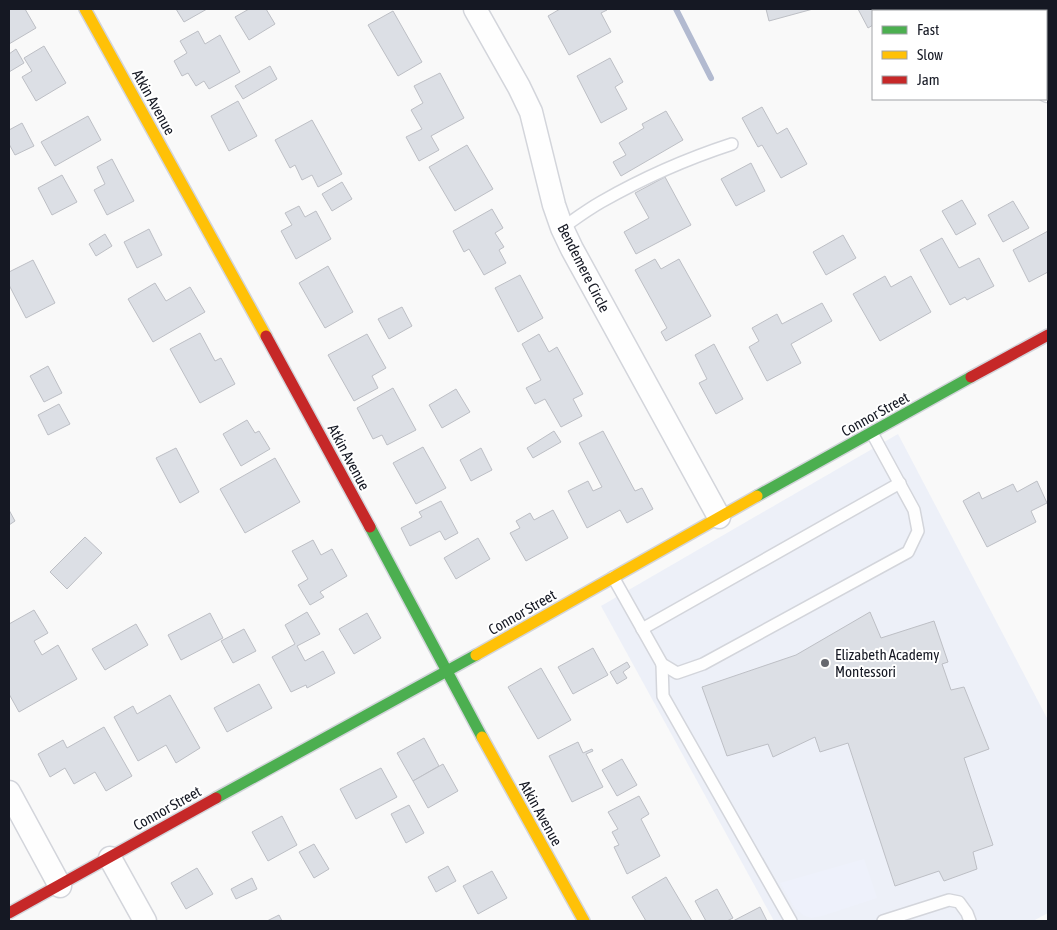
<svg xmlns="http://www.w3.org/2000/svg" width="1057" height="930" viewBox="0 0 1057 930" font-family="'Asap Condensed',sans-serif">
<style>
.built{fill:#edf0f8}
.green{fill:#eef1fb}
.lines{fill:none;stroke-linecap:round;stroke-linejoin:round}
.stream{stroke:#b2bad0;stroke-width:6}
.building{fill:#dcdfe5;stroke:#bdbfc5}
.lane-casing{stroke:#d3d5db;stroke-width:14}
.street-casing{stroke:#d3d5db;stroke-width:25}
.fast-casing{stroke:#d3d5db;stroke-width:14}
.slow-casing{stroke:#d3d5db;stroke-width:14}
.jam-casing{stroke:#d3d5db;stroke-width:14}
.lane{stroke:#fefefe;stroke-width:11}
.street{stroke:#fefefe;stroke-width:22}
.fast{stroke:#4caf50;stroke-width:11}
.slow{stroke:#ffc107;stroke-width:11}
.jam{stroke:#c62828;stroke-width:11}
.poi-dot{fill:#65676e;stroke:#fff;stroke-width:2}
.labels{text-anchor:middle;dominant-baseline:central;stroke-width:4;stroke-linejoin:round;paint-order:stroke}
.street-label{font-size:15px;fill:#151823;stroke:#fff}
.poi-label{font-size:15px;fill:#151823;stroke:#fff;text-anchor:start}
</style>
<rect width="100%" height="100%" fill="#f9f9f9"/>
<!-- built -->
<polygon class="built" points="898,434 1048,720 1048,913 1033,921 774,921 601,606"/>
<!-- green -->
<polygon class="green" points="864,859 877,898 822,916 811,918 803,915 795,909 780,883"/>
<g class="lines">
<!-- stream -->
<polyline class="stream" points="676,9 711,78"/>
</g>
<!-- building -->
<g class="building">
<polygon points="9,9 25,9 36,28 9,44"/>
<polygon points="176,9 207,9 184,22"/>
<polygon points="249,9 266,9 275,24 249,40 235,17"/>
<polygon points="560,9 606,9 607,10 601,13 611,32 569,55 548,16"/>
<polygon points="766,9 813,9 769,21"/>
<polygon points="858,9 882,9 883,11 873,11 873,25 868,28"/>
<polygon points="913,9 920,9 921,11 909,11"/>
<polygon points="393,11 422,62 398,76 368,25"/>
<polygon points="198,31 205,44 220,35 240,72 209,89 204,81 196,86 188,73 182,76 174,61 187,53 180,41"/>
<polygon points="44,46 66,83 36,101 22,77 32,71 24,58"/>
<polygon points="16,49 24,63 9,72 9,54"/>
<polygon points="610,58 623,82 615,87 627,109 601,123 577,76"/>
<polygon points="270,66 277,79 243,99 235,86"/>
<polygon points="440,73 464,118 431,136 439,150 419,161 406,137 422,129 411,110 423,103 414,86"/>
<polygon points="238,101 257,136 229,151 211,116"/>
<polygon points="762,107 777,134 787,128 807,164 781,178 762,145 758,147 742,118"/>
<polygon points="666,111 683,140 621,176 613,162 626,155 619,143 644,128 642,124"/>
<polygon points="88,116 101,140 55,166 41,142"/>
<polygon points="312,120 342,174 318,187 312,175 302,180 295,165 290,168 275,140"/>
<polygon points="22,123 34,146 15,155 9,144 9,130"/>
<polygon points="467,145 493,189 455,211 429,167"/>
<polygon points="112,159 134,201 107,215 94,190 105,184 97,167"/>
<polygon points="751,163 765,191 736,206 721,179"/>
<polygon points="62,175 77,202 52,215 38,188"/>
<polygon points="665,177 691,225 636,254 624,232 649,218 635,193"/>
<polygon points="342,182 352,199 332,211 322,194"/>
<polygon points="962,200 976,224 956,235 942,211"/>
<polygon points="1013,201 1029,228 1003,242 988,215"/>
<polygon points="299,206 305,217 316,211 331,239 296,259 281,231 292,225 285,213"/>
<polygon points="492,209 503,228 495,233 504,247 499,250 506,263 484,275 469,249 464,252 453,231"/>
<polygon points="149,229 162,255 137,268 124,242"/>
<polygon points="1048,231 1048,272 1029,282 1013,250"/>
<polygon points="105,234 112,246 96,256 89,244"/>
<polygon points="843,235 856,258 826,275 813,252"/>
<polygon points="942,238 959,268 979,258 994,286 967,300 965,297 950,305 920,250"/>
<polygon points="655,259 661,269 679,259 711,316 666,341 661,332 667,328 635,270"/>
<polygon points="33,260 55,303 26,318 9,285 9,272"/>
<polygon points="328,266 353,312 325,328 299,283"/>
<polygon points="520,275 543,318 518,332 495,288"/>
<polygon points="885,276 891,287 911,276 931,312 880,341 853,294"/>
<polygon points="155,283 166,301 190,287 205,312 153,342 128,299"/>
<polygon points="822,303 832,321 791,344 801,363 767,381 749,347 759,341 752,328 777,314 782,324"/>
<polygon points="402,307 412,326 389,339 378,319"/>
<polygon points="200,333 215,361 221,358 235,384 200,403 170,349"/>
<polygon points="367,334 386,368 372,376 378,388 354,401 328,355"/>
<polygon points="539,334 549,352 557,347 583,394 573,399 582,416 561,427 545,399 535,404 526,388 541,380 522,344"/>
<polygon points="714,344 743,399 716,414 699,383 707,379 695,355"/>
<polygon points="48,366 62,393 44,402 30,376"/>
<polygon points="393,388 416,430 387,445 382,435 373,439 357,408"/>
<polygon points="456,389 470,412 442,428 429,405"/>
<polygon points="59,404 70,424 48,435 38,415"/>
<polygon points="247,420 255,433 259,431 270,449 241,466 223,434"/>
<polygon points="554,431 561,442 533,458 527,448"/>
<polygon points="603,431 635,491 642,488 653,509 627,523 620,510 587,528 568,491 588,481 593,491 602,487 579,443"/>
<polygon points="423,447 446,488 416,504 393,463"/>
<polygon points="176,448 199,492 180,503 156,458"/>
<polygon points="481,448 492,470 471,481 460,460"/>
<polygon points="275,458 300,502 245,533 220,489"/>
<polygon points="1037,481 1047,503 1031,511 1036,522 987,547 963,501 979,492 982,499 1013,484 1017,492"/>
<polygon points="441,501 458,533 445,540 440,531 410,546 401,528 422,517 419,512"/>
<polygon points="9,510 15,521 9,525"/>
<polygon points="553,510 568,538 526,561 510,533 520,528 516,521 530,513 534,520"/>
<polygon points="85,537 102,553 67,589 50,572"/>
<polygon points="478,538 490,559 456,579 444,558"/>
<polygon points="313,540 321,555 332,549 347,576 320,592 324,597 310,605 298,585 308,579 292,551"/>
<polygon points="34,610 48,633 34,641 42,655 58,645 77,679 19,712 9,694 9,624"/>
<polygon points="307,612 320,634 297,646 305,661 323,651 335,673 307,688 306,685 291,692 272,657 295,644 285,625"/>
<polygon points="870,612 881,638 934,621 948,662 942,664 951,690 964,687 989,749 964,758 993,845 973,852 977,869 944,881 939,871 895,886 848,743 820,752 815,737 773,757 768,744 727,756 702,687 796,655"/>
<polygon points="210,613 223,638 181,660 168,635"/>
<polygon points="367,613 381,638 354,654 339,629"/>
<polygon points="136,624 148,645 105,670 92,649"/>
<polygon points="244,629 256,651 233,663 221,641"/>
<polygon points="593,648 608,675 573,694 558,667"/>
<polygon points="627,662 630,667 623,672 627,678 617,684 610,672"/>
<polygon points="541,668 571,720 538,739 508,687"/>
<polygon points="259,684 272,708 227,732 214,708"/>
<polygon points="170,695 200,748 176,763 166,745 138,761 114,717 133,706 137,714"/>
<polygon points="104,727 132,776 106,791 95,772 74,784 65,768 50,777 38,754 63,740 67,748"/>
<polygon points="424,738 439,766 413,781 397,753"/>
<polygon points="578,742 583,753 592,749 593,751 586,754 603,787 572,802 549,756"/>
<polygon points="622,759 637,785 617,796 602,770"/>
<polygon points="443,764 458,791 428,808 413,781"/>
<polygon points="381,768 397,797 356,819 340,789"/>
<polygon points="639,796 649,814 641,819 660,856 627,874 614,847 619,845 612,832 618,829 608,812"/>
<polygon points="409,805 424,833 406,843 391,814"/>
<polygon points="282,816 297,845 268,861 252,832"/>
<polygon points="314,844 329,869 314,878 299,852"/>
<polygon points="448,866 456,881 436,892 428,877"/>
<polygon points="197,868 213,894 186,909 171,883"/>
<polygon points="492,871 507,898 478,914 463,886"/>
<polygon points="666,877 692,921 646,921 632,897"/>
<polygon points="252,878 257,889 236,899 231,889"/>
<polygon points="717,889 733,918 727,921 706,921 695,901"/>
<polygon points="760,907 767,921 733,921"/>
<polygon points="279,915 282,921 267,921"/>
</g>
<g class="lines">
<!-- lane casing -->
<g class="lane-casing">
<g id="lane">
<path d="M562,228C575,219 587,210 601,202C643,178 686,159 732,144"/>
<polyline points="613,577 662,664 677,673 703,664 908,552 918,531 914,510 872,433"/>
<polyline points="642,629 900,483"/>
<polyline points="662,664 663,696 791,921"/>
<polyline points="883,921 949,900 959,902 967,913 970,921"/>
</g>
</g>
<!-- street casing -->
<g class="street-casing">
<g id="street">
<polyline points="475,9 519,87 531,112 554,205 562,228 572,249 719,517"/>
<polyline points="1004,9 1005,11"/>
<polyline points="1046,87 1048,91"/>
<polyline points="9,792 60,886"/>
<polyline points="110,858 145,921"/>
</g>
</g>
<!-- fast casing -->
<g class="fast-casing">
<g id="fast">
<polyline points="757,496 971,377"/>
<polyline points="370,527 482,737"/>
<polyline points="216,798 476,655"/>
</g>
</g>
<!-- slow casing -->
<g class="slow-casing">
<g id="slow">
<polyline points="85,9 266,336"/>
<polyline points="476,655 757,496"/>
<polyline points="482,737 584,921"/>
</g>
</g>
<!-- jam casing -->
<g class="jam-casing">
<g id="jam">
<polyline points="266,336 370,527"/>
<polyline points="971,377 1048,335"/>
<polyline points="9,913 216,798"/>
</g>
</g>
<!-- lane -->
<use href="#lane" class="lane"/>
<!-- street -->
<use href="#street" class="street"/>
<!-- fast -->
<use href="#fast" class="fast"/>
<!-- slow -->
<use href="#slow" class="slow"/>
<!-- jam -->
<use href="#jam" class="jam"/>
</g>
<!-- markers -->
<circle class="poi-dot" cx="825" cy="663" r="5"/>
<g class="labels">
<!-- street labels -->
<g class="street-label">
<text transform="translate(154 102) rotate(61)">Atkin Avenue</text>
<text transform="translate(584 268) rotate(63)">Bendemere Circle</text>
<text transform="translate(875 414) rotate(-29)">Connor Street</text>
<text transform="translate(349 457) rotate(62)">Atkin Avenue</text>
<text transform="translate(522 612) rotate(-30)">Connor Street</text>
<text transform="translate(167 808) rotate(-29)">Connor Street</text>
<text transform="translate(541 813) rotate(61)">Atkin Avenue</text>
</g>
<!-- poi labels -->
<g class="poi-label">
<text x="835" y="654">Elizabeth Academy<tspan x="835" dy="17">Montessori</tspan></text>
</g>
</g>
<!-- border -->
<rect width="1057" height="930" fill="none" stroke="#151823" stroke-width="20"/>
<!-- legend -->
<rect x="872" y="10" width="175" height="90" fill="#ffffff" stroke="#a1a3a7"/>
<rect x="882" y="26" width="25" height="8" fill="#4caf50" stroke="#a1a3a7"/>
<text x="917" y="35" font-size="15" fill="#151823">Fast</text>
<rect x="882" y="51" width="25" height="8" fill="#ffc107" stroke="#a1a3a7"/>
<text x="917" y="60" font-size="15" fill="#151823">Slow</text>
<rect x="882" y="76" width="25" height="8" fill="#c62828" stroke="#a1a3a7"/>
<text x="917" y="85" font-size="15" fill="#151823">Jam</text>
</svg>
